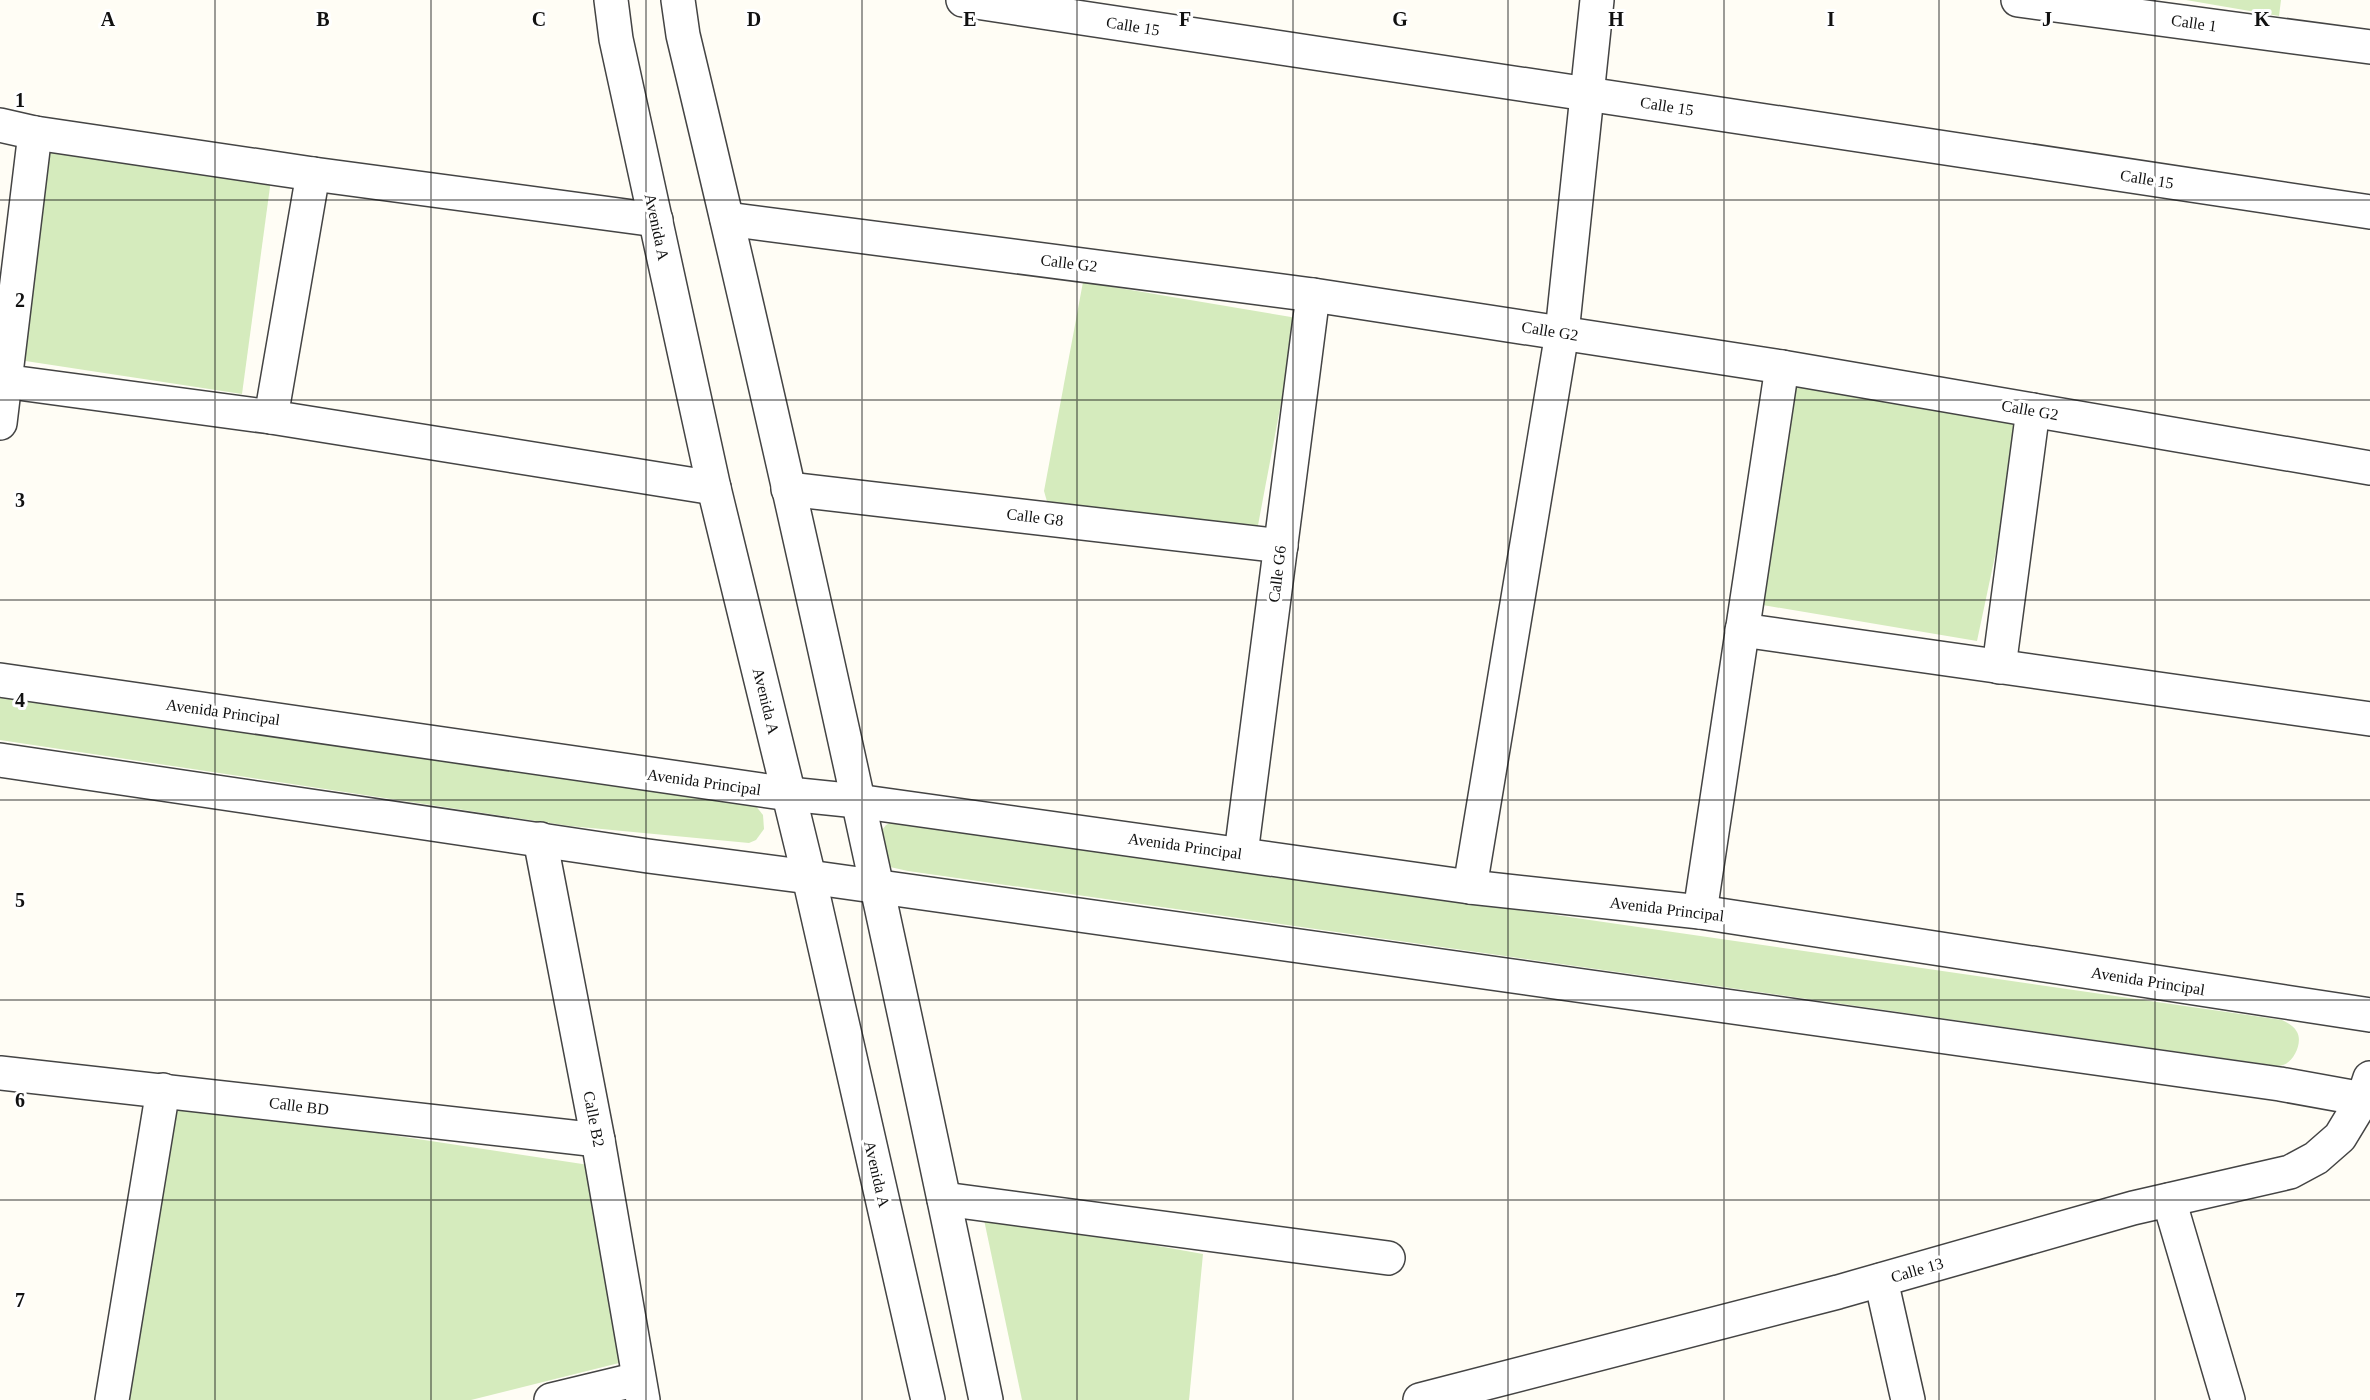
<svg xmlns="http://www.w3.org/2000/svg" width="2370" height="1400" viewBox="0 0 2370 1400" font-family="'Times New Roman',serif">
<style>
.green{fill:#d5ebbd}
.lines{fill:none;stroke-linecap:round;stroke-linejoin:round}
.minor-casing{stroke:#444;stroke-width:36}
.tertiary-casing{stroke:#444;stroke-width:36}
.minor{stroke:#fff;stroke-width:33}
.tertiary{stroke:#fff;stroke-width:33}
.grid{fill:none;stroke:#111;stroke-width:1.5;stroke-opacity:0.55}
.labels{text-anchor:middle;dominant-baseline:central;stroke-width:6;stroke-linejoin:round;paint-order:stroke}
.street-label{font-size:16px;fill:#111;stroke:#fff}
.grid-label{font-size:20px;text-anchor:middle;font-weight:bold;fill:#111;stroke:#fff;stroke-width:6;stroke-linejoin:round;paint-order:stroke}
</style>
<rect width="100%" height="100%" fill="#fffdf5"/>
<!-- green -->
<g class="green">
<polygon points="2186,0 2281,0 2279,16"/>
<polygon points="46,139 272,172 242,394 19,360"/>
<polygon points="1083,282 1297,318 1256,536 1048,505 1044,491"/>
<polygon points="1787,384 2024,419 1977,641 1751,603"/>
<polygon points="0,696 755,805 763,815 764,829 756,840 749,843 570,826 0,740"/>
<path d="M892,822H910L2282,1020C2288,1023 2294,1026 2297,1032C2303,1042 2294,1062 2283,1065C2277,1067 2270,1065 2264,1064L908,871L890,867L887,864L879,834L886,825Z"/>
<polygon points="167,1101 589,1165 627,1361 471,1400 126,1400"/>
<polygon points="983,1215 1203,1254 1189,1400 1022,1400"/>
</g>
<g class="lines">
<!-- minor casing -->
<g class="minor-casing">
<g id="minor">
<polyline points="963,0 2370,212"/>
<polyline points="2018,0 2370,47"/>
<polyline points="0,125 35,133 313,174 656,220"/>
<polyline points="727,219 1313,295 1782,367 2370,468"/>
<polyline points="3,381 271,417 714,488"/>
<polyline points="271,417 313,174"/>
<polyline points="0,423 35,133"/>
<polyline points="788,489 1281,546"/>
<polyline points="1742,630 2370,719"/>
<polyline points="1999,667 2033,410"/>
<polyline points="540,839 598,1140 643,1400"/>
<polyline points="1241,854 1313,295"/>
<polyline points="1470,887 1562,333 1597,0"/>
<polyline points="1700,912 1782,367"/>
<polyline points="0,1073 598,1140"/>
<polyline points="944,1199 1388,1258"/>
<polyline points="2169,1200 2228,1400"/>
<polyline points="1881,1280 1908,1400"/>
<polyline points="112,1400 163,1090"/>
<polyline points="551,1400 638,1379"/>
<polyline points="1420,1400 1838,1292 2133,1208 2290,1172 2316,1158 2340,1137 2363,1099 2370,1078"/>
</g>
</g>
<!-- tertiary casing -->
<g class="tertiary-casing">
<g id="tertiary">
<polyline points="611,0 616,39 714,488 809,877 928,1400"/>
<path d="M678,0L683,35C792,488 891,944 986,1400"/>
<polyline points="0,680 789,794 857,801 1470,887 1700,912 2370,1015"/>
<polyline points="0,760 648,856 809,877 2280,1084 2363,1099 2370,1096"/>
</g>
</g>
<!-- minor -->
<use href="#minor" class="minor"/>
<!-- tertiary -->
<use href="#tertiary" class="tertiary"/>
</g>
<!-- grid -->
<path class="grid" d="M215,0V1400M431,0V1400M646,0V1400M862,0V1400M1077,0V1400M1293,0V1400M1508,0V1400M1724,0V1400M1939,0V1400M2155,0V1400M0,200H2370M0,400H2370M0,600H2370M0,800H2370M0,1000H2370M0,1200H2370"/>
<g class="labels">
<!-- street labels -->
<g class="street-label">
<text transform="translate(2194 23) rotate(8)">Calle 1</text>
<text transform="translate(1133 26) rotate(9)">Calle 15</text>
<text transform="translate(1667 106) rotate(9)">Calle 15</text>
<text transform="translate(2147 179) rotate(9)">Calle 15</text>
<text transform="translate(657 227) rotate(78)">Avenida A</text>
<text transform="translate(1069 263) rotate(7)">Calle G2</text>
<text transform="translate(1550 331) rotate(9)">Calle G2</text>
<text transform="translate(2030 410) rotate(10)">Calle G2</text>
<text transform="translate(1035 517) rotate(7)">Calle G8</text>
<text transform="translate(1277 574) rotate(-83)">Calle G6</text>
<text transform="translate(766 701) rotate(76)">Avenida A</text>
<text transform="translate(223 712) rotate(8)">Avenida Principal</text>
<text transform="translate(704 782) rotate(8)">Avenida Principal</text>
<text transform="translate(1185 846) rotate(8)">Avenida Principal</text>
<text transform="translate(1667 909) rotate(7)">Avenida Principal</text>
<text transform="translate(2148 981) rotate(9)">Avenida Principal</text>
<text transform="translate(299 1106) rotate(7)">Calle BD</text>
<text transform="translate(594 1119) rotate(79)">Calle B2</text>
<text transform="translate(877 1174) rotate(77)">Avenida A</text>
<text transform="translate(1917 1270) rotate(-16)">Calle 13</text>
</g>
</g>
<g class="grid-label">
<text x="108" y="26">A</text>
<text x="323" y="26">B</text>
<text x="539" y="26">C</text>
<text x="754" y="26">D</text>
<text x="970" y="26">E</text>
<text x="1185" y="26">F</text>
<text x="1400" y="26">G</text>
<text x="1616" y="26">H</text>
<text x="1831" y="26">I</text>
<text x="2047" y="26">J</text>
<text x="2262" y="26">K</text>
<text x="20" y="107">1</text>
<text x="20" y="307">2</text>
<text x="20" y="507">3</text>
<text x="20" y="707">4</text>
<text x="20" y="907">5</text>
<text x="20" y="1107">6</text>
<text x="20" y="1307">7</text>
</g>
</svg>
